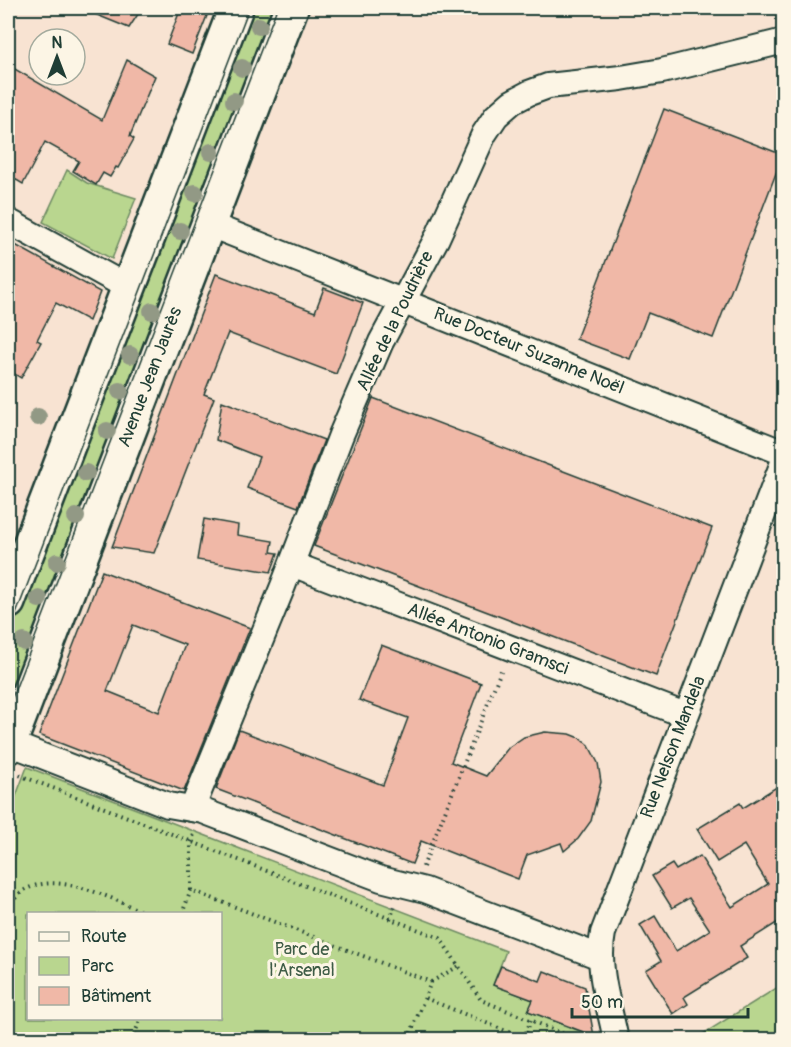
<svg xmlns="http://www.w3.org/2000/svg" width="791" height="1047" viewBox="0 0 791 1047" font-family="Pangolin,sans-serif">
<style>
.green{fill:#b9d68f;stroke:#6c8a62;stroke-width:1.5;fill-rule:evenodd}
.building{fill:#f0b8a7;stroke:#1f3d34;stroke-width:1.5;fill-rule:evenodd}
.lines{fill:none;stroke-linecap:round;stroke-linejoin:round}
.minor-casing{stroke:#1f3d34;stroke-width:28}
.secondary-casing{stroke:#1f3d34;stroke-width:38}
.path{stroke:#1f3d34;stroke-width:4;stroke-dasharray:1.5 4.5;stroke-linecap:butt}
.minor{stroke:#fcf5e5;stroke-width:24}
.secondary{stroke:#fcf5e5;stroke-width:33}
.tram{stroke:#1f3d34;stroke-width:1.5}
.tree{fill:#929985}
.labels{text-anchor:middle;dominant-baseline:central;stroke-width:6;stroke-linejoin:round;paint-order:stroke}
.street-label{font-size:18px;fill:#1f3d34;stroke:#fcf5e5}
.park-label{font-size:18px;fill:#3e5c46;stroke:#fcf5e5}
</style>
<rect width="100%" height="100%" fill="#f8e3d2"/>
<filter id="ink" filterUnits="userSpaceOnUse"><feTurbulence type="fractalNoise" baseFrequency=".0167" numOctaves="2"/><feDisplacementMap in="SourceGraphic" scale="12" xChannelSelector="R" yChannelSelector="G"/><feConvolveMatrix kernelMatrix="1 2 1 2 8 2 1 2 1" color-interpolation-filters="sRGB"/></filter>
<g filter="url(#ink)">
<!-- green -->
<g class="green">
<polygon points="244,8 282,8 8,722 8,621"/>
<polygon points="67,170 87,183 136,198 112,259 43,222"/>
<path d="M27,767L506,951L493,985L533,1000L529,1011L600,1039H8V817ZM28,914H220V1018H28Z"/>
<polygon points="783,984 783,1039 695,1039"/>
</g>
<!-- building -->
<g class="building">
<polygon points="80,8 142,8 129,28"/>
<polygon points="181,8 210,8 192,54 167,44"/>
<polygon points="127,60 155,76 130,136 134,139 118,168 116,167 110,177 103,173 96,185 73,171 79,161 45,142 23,184 8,175 8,65 102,120"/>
<polygon points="664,109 783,155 713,338 648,313 630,359 576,339"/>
<polygon points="8,241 100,292 89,321 56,303 37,340 41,342 21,378 8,370"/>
<polygon points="216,274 315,312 324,288 363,303 336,374 228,333 204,394 214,398 154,553 112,547"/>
<polygon points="373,398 712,528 656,676 314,546"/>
<polygon points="222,401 324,440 298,507 247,488 259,457 216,440"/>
<polygon points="204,519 238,525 237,535 273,541 271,552 278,553 271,572 197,560"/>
<path d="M102,571L250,628L184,791L39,735ZM133,625L185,645L159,712L107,691Z"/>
<polygon points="381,645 481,683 451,762 486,776 509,747 524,737 545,732 570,734 580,738 588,744 598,763 601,782 591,821 578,839 564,851 561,843 527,855 518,879 421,841 412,864 216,789 239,730 383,785 408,718 359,700"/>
<polygon points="783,783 783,919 740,946 747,958 684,997 688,1004 673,1014 646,970 661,961 640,925 655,916 676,951 710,930 689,898 672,908 652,876 672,864 676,870 700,856 732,907 768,884 744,845 717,862 697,829 740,803 743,808"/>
<polygon points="501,966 540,981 544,971 585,987 594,1036 528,1011 533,1000 493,985"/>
</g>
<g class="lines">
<!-- minor casing -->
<g class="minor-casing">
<g id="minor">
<polyline points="8,221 129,288"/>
<polyline points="208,224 784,453"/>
<polyline points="292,564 685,715"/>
<polyline points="9,743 168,805 203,811 381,879 425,890 600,957"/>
<polyline points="192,809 283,586 341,435 381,342 437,238 484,134 496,116 512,102 529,93 548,86 621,78 662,71 784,41"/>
<path d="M616,1040C609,1004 596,968 603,933L784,460"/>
</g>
</g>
<!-- secondary casing -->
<g class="secondary-casing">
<g id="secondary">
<polyline points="8,602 236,8"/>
<polyline points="8,747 291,8"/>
</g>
</g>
<!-- path -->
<g class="path">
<polyline points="14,773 440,938 481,1000 579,1040"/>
<polyline points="423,867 502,668"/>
<polyline points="191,890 191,842 195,832"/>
<path d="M8,908C12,903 17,895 23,891C58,869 114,900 148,914"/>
<polyline points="182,914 191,890 431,982 408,1040"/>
<polyline points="390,919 395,906"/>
<polyline points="431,982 459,966"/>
<polyline points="782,991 784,993"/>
<polyline points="425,998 528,1040"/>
<polyline points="524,1038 531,1020"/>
<polyline points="132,1040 141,1018"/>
</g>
<!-- minor -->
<use href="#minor" class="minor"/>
<!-- secondary -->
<use href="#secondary" class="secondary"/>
<!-- tram -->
<g class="tram">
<polyline points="8,635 249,8"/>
<polyline points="8,708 277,8"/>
</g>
</g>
<!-- trees -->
<g class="tree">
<circle cx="259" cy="26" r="9"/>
<circle cx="242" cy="68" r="9"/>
<circle cx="234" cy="101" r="9"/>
<circle cx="211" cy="152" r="9"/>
<circle cx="195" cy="193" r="9"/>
<circle cx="180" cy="231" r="9"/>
<circle cx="152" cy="311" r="9"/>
<circle cx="130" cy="355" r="9"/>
<circle cx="120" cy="391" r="9"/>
<circle cx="38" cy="417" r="9"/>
<circle cx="107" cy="431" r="9"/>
<circle cx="86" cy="473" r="9"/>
<circle cx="76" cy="517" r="9"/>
<circle cx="57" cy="562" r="9"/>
<circle cx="39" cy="599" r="9"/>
<circle cx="24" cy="642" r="9"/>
</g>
</g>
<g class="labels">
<!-- street labels -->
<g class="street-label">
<text transform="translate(395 321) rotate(-64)">Allée de la Poudrière</text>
<text transform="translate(529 351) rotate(22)">Rue Docteur Suzanne Noël</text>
<text transform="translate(150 377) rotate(-69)">Avenue Jean Jaurès</text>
<text transform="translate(488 639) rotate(21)">Allée Antonio Gramsci</text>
<text transform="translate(673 747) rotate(-69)">Rue Nelson Mandela</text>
</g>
<!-- park labels -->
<g class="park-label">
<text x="302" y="949">Parc de<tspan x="302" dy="21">l'Arsenal</tspan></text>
</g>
</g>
<!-- margin -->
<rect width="791" height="1047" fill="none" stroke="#fcf5e5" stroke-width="30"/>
<rect x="15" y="15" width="761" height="1017" fill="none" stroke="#1f3d34" stroke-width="2" filter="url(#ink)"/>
<!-- legend -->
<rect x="27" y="912" width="195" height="108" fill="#fcf5e5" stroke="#a4ab9e" stroke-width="1.5"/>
<rect x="39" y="932" width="30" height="9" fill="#fcf5e5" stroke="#a4ab9e" stroke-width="1.5"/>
<text x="81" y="942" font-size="18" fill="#1f3d34">Route</text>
<rect x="39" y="957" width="30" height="18" fill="#b9d68f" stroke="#a4ab9e" stroke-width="1.5"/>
<text x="81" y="972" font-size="18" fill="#1f3d34">Parc</text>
<rect x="39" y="987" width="30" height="18" fill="#f0b8a7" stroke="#a4ab9e" stroke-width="1.5"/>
<text x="81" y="1002" font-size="18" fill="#1f3d34">Bâtiment</text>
<!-- north arrow -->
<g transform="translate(57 57)"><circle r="28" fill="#fcf5e5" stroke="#a4ab9e" stroke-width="1.5"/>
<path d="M0-4.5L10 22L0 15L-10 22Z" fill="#1f3d34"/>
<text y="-9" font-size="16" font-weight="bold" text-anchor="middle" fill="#1f3d34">N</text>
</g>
<!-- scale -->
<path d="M572 1008v9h176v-9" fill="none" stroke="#1f3d34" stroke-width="3"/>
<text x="581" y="1008" font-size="18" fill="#1f3d34" stroke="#fcf5e5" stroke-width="4.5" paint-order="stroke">50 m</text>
</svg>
